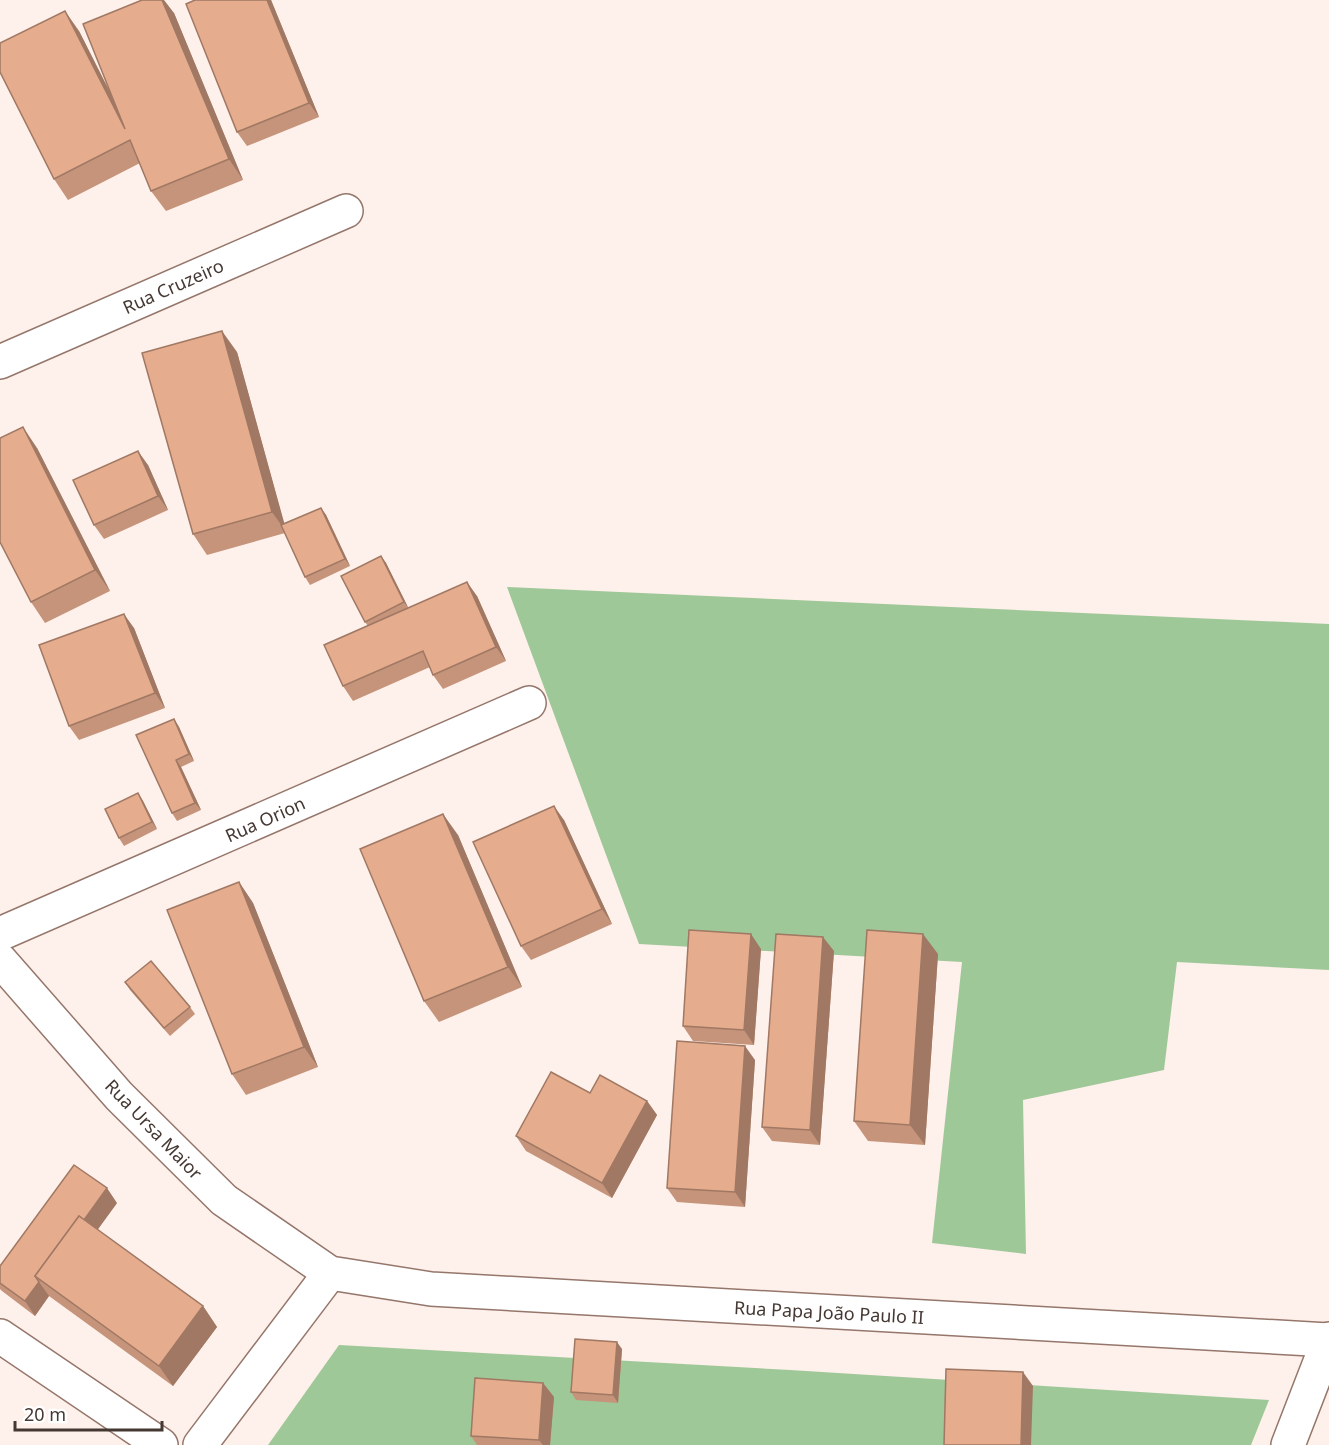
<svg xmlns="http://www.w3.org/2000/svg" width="1329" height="1445" viewBox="0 0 1329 1445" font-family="'Noto Sans',sans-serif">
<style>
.forest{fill:#9fc898}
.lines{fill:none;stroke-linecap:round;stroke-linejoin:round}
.minor-casing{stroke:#95766b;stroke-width:36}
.minor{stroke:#fff;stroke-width:33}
.wall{fill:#c5947a}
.shaded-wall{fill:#a07863}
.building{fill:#e5ac8e;stroke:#a07863;stroke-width:1.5}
.labels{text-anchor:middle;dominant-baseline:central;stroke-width:4.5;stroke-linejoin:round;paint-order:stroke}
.street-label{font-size:18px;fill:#453833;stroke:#fff}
</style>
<rect width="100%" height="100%" fill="#fef0eb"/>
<!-- forest -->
<g class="forest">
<polygon points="507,587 1329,624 1329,970 1177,962 1164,1070 1023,1100 1026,1254 932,1243 962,962 639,944"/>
<polygon points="339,1345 790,1370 1269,1400 1251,1445 268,1445"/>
</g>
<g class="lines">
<!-- minor casing -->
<g class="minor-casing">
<g id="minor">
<polyline points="0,362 346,211"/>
<polyline points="0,934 529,703"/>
<polyline points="0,960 119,1096 224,1200 330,1273 431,1289 1329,1340"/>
<polyline points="0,1336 161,1445"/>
<polyline points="200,1445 330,1273"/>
<polyline points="1288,1445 1329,1339"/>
</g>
</g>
<!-- minor -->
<use href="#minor" class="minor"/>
</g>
<!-- wall -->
<g class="wall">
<polygon points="271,0 319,117 247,146 237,132"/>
<polygon points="174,13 243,180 166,211 151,191 140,163 68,200 54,179 79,31 109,90"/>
<polygon points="237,352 284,524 321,508 326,515 350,566 310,585 305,577 285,533 207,555 193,534"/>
<polygon points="37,448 110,591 45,623 31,602"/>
<polygon points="148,465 168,510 104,539 94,525"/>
<polygon points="381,556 386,563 408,608 477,596 506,661 443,689 433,675 430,667 353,701 343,686 368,626 365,622"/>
<polygon points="134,628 165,708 79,740 69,726"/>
<polygon points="174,719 179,727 194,761 181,767 201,810 177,821 172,813"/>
<polygon points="138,793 143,801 157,829 124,846 119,838"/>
<polygon points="564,820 612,924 531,960 521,946"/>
<polygon points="458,835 522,987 439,1022 424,1001"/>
<polygon points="239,882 253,903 318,1067 246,1095 232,1074"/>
<polygon points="761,949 754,1045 693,1041 683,1026"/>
<polygon points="834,951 820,1145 772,1141 762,1127"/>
<polygon points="938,954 925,1145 868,1141 854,1121"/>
<polygon points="125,982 190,1007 195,1014 170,1036 130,990"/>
<polygon points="755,1060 745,1207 677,1202 667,1188"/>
<polygon points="590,1093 647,1101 657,1115 612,1198 526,1151 516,1136"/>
<polygon points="117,1203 97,1230 203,1306 217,1327 173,1386 49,1296 35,1316 2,1291 0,1289 0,1266"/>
<polygon points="622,1349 618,1403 576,1400 571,1392"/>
<polygon points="543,1383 554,1397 550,1445 477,1445 471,1436"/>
</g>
<!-- shaded-wall -->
<g class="shaded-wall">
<polygon points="162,0 164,0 174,13 243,180 229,159"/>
<polygon points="267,0 271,0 319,117 309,103"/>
<polygon points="65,11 79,31 139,150 125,129"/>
<polygon points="222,331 237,352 287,533 272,512"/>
<polygon points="23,427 37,448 110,591 95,570"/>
<polygon points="138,451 148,465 168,510 158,496"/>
<polygon points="321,508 326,515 350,566 345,559"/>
<polygon points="381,556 386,563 409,609 404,602"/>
<polygon points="467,582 477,596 506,661 496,647"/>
<polygon points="124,614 134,628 165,708 155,693"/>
<polygon points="174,719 179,727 194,761 189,754"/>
<polygon points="176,760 181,767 201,810 195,803"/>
<polygon points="138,793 143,801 157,829 152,822"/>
<polygon points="554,806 564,820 612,924 602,909"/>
<polygon points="443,814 458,835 522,987 508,967"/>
<polygon points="239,882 253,903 318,1067 304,1047"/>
<polygon points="751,934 761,949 754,1045 744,1030"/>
<polygon points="923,934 938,954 925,1145 910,1125"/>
<polygon points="823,937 834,951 820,1145 810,1130"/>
<polygon points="745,1046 755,1060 745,1207 735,1192"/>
<polygon points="647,1101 657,1115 612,1198 602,1183"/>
<polygon points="107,1188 117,1203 54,1290 40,1280"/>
<polygon points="39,1282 49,1296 35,1316 25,1301"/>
<polygon points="203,1306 217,1327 173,1386 159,1366"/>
<polygon points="617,1342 622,1349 618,1403 613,1395"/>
<polygon points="1023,1372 1033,1386 1031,1445 1021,1445"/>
<polygon points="543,1383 554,1397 550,1445 543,1445 539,1440"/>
</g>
<!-- building -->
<g class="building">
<polygon points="142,0 162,0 229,159 151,191 130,140 54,179 0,72 0,43 65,11 125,129 83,24"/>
<polygon points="195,0 267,0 309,103 237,132 186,4"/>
<polygon points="222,331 272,512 193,534 142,353"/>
<polygon points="23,427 95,570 31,602 0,542 0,438"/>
<polygon points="138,451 158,496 94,525 73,480"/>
<polygon points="321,508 345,559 305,577 281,525"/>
<polygon points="381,556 404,602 365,622 341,576"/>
<polygon points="467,582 496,647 433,675 423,651 343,686 324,645"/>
<polygon points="124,614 155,693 69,726 39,645"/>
<polygon points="174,719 189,754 176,760 195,803 172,813 136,735"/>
<polygon points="138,793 152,822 119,838 105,809"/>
<polygon points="554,806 602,909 521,946 473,842"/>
<polygon points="443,814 508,967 424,1001 360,849"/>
<polygon points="239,882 304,1047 232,1074 167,910"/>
<polygon points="689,930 751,934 744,1030 683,1026"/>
<polygon points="867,930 923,934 910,1125 854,1121"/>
<polygon points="776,934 823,937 810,1130 762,1127"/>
<polygon points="151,961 190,1007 164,1028 125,982"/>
<polygon points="677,1041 745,1046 735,1192 667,1188"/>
<polygon points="551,1072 590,1093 600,1075 647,1101 602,1183 516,1136"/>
<polygon points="74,1165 107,1188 84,1220 79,1216 35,1276 39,1282 25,1301 0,1283 0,1266"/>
<polygon points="79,1216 203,1306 159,1366 35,1276"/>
<polygon points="575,1339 617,1342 613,1395 571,1392"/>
<polygon points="946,1369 1023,1372 1021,1445 944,1445"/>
<polygon points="475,1378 543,1383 539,1440 471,1436"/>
</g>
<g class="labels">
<!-- street labels -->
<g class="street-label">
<text transform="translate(173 286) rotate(-24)">Rua Cruzeiro</text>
<text transform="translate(265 819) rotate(-24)">Rua Orion</text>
<text transform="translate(154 1129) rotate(46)">Rua Ursa Maior</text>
<text transform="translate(829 1312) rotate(3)">Rua Papa João Paulo II</text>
</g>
</g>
<!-- scale -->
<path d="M15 1421v9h147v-9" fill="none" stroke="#453833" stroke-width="3"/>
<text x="24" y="1421" font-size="18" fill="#453833" stroke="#ffffff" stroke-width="4.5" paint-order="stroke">20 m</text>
</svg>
